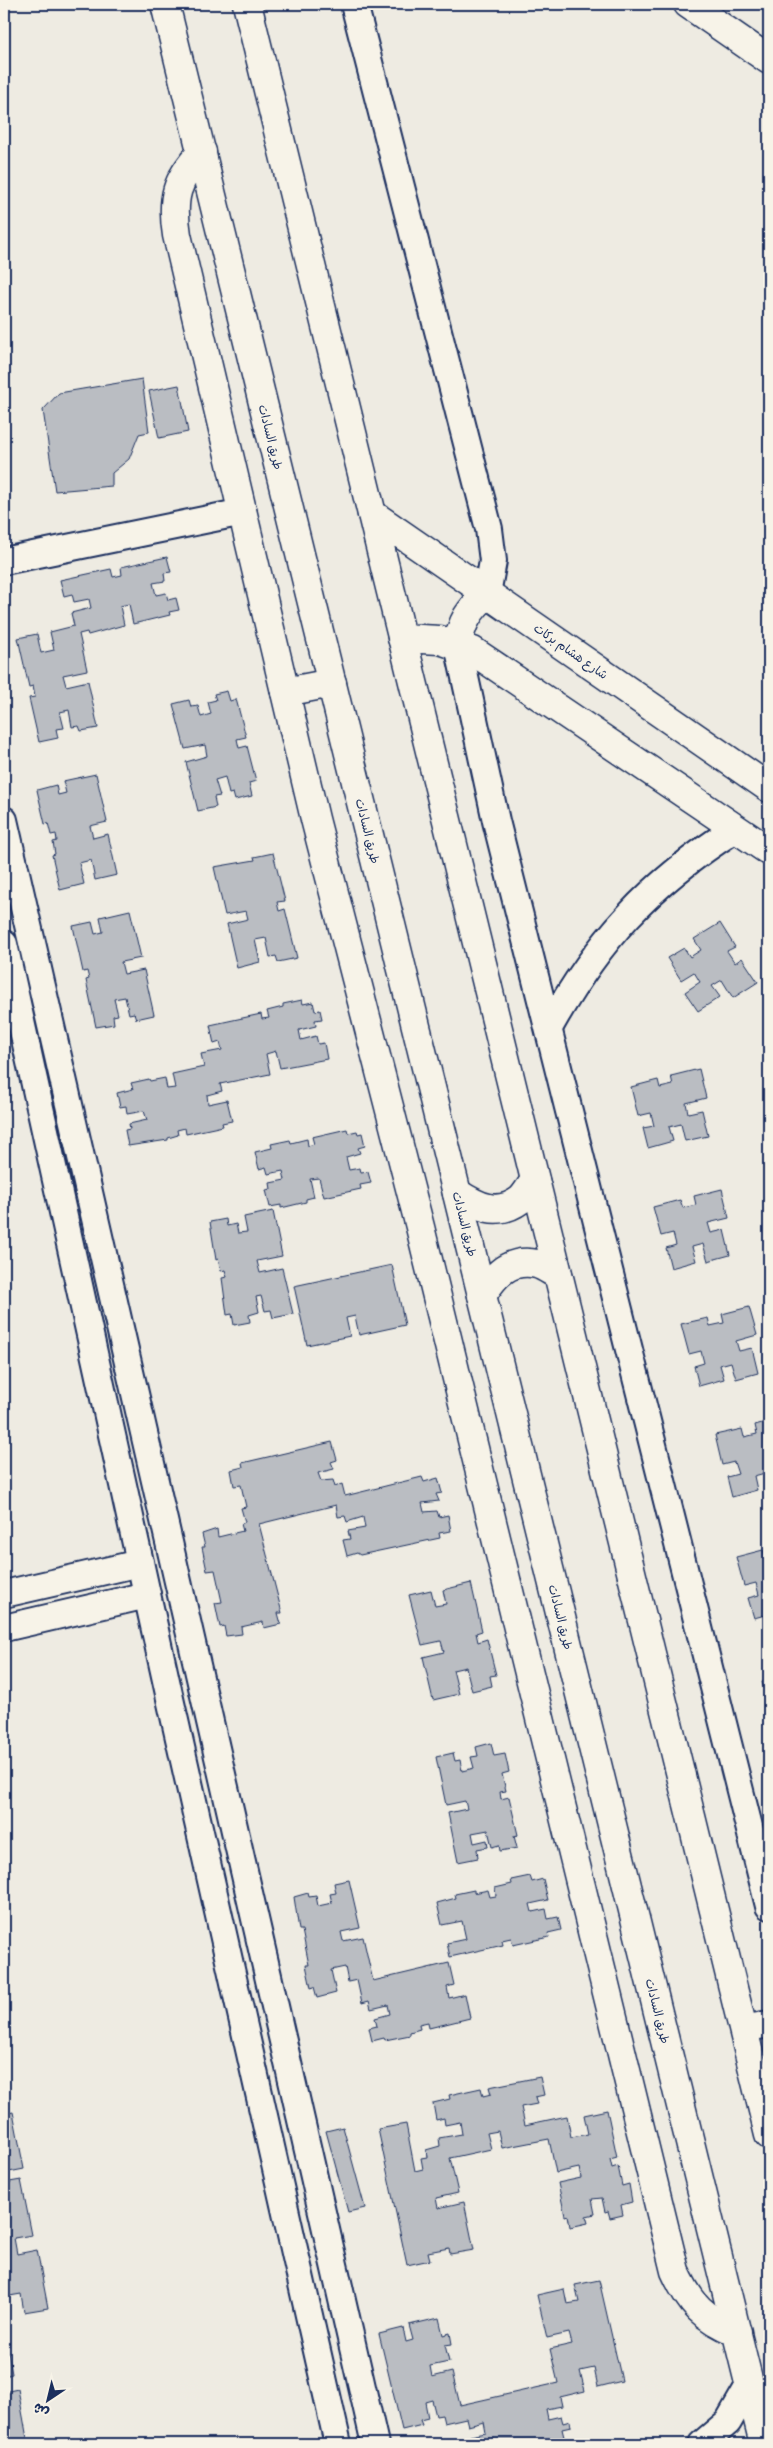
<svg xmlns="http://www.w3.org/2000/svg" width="773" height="2448" viewBox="0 0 773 2448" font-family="Delius,'Playpen Sans Arabic',sans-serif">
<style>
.building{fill:#babdc2;stroke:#1b2f5e}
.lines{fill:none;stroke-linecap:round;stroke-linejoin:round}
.minor-casing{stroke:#1b2f5e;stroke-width:30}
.tertiary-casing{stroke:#1b2f5e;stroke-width:31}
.secondary-casing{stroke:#1b2f5e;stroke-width:31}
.minor{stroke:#f7f3e8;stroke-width:26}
.tertiary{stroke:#f7f3e8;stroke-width:28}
.secondary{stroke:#f7f3e8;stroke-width:28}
.labels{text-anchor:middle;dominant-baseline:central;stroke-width:4;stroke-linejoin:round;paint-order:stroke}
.street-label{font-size:12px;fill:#1b2f5e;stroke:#f7f3e8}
</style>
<rect width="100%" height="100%" fill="#eeebe2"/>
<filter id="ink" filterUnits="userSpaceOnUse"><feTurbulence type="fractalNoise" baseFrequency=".02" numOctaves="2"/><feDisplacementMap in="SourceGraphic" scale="10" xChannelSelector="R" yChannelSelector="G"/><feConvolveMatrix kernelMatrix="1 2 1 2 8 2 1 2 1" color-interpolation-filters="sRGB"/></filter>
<g filter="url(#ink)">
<!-- building -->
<g class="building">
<polygon points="142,379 149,432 139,434 129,459 112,473 112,486 55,491 43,410 59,393"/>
<polygon points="179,385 188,432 159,438 149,391"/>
<polygon points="167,557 171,572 164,573 165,581 153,583 156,595 166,593 168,600 176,598 179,610 169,612 170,615 133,624 129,604 120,606 124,625 88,635 87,632 79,634 87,670 63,675 66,686 88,681 98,728 81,731 79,726 72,727 69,710 60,712 64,728 56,729 58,738 39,742 29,698 35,697 33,686 29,687 18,638 37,634 41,653 54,650 50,632 74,626 71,613 91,608 89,599 74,602 72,594 64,596 60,580 111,569 113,577 122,575 121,567"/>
<polygon points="227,691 230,701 236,699 246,737 237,739 239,748 247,746 256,781 249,783 252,796 235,800 233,793 229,794 225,777 215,780 220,796 214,797 216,807 198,811 186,762 207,756 205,745 185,749 173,704 189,700 191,707 198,706 201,717 211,714 208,702 216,700 214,694"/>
<polygon points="96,774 107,822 90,826 93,838 108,834 117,875 95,880 91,860 79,863 84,884 60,890 52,855 55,854 53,842 57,841 56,834 51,835 48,823 45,824 37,790 56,785 58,795 66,793 63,781"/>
<polygon points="273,853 285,901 277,902 279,911 285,909 297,958 278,962 276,956 270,957 266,938 255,940 260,962 237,968 227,924 248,919 246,911 225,915 214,867 255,860 254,857"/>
<polygon points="130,910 141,958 121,962 124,974 144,970 154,1015 136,1019 134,1013 129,1014 125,997 114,999 118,1015 113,1016 114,1024 96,1027 86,980 89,979 87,971 83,972 73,926 92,922 95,934 103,932 100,917"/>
<polygon points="720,923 735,947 727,951 735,963 742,958 758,982 733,998 722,980 712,986 720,997 698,1011 685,992 700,982 694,972 681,980 667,958 684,948 690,957 701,950 694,939"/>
<polygon points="302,1000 303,1004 313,1002 315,1011 320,1010 322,1019 315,1020 316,1026 299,1030 301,1040 316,1036 318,1044 324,1043 327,1059 280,1068 276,1051 266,1054 270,1074 220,1084 222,1091 207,1095 208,1104 227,1100 232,1121 222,1123 223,1126 186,1134 185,1128 177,1130 178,1135 168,1138 168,1140 128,1146 125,1130 130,1129 129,1124 147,1120 144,1111 127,1114 126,1106 120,1107 117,1093 133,1089 131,1083 149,1079 150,1081 165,1078 167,1089 175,1088 172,1074 204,1067 201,1054 222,1050 220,1042 214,1044 210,1025 261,1014 262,1019 269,1018 267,1011 283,1007 283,1004"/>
<polygon points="699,1069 706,1098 686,1103 688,1113 702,1110 708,1136 685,1141 681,1124 669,1127 673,1141 648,1148 643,1128 654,1126 651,1113 638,1116 631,1087 658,1080 660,1088 673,1085 671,1076"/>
<polygon points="347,1129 348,1133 357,1131 358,1134 362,1133 365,1146 358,1148 360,1153 346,1157 349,1170 360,1168 361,1173 368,1172 371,1183 360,1185 361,1189 324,1197 319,1178 310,1179 314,1197 306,1199 306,1202 281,1208 281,1205 270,1207 266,1190 271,1189 270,1183 285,1180 283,1171 268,1174 266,1167 259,1169 255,1152 272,1148 271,1144 290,1140 291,1143 307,1139 308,1146 314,1144 312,1137"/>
<polygon points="722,1189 729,1218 708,1223 711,1233 724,1230 730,1255 708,1261 703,1244 692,1247 696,1261 671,1268 666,1248 676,1245 673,1233 661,1236 653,1207 680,1200 683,1208 696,1205 694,1196"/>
<polygon points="273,1211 282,1256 257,1261 260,1273 282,1268 293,1314 273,1318 271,1310 265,1311 261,1296 256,1297 259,1312 249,1315 250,1322 234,1325 232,1314 227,1315 222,1278 227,1277 225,1270 221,1271 218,1259 216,1260 210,1222 226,1219 227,1226 236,1224 238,1233 247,1232 244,1217"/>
<polygon points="392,1265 405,1325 359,1335 355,1316 346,1318 350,1336 307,1345 294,1286"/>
<polygon points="749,1307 757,1335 736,1341 739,1351 752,1348 758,1373 736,1379 731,1362 720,1365 724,1379 699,1386 694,1366 704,1363 701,1351 689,1354 681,1324 708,1318 710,1326 724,1323 722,1314"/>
<polygon points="769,1421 769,1490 765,1473 754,1476 757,1490 732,1497 727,1477 738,1474 734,1462 722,1465 715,1435 742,1429 744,1437 757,1434 755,1425"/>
<polygon points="332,1442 337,1460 331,1462 334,1469 318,1473 321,1481 333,1480 335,1487 342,1484 345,1496 422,1477 424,1482 438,1478 442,1493 436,1494 439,1501 422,1503 424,1512 437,1511 439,1517 448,1515 451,1531 439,1533 440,1538 360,1555 357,1553 347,1556 343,1540 350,1539 348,1531 365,1528 363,1517 347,1522 345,1516 338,1517 336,1505 259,1524 282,1613 278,1613 281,1624 264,1628 263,1622 241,1627 242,1634 226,1636 224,1626 220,1627 215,1603 222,1602 215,1570 207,1571 202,1547 205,1547 202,1534 217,1529 218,1537 243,1531 241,1524 245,1522 241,1508 246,1507 241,1485 234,1486 231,1470 243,1467 242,1463"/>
<polygon points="763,1550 765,1559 769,1557 769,1614 754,1618 748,1598 759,1595 756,1583 744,1586 736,1557"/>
<polygon points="471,1583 482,1631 476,1633 478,1642 487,1639 496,1675 490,1676 492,1686 472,1691 466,1667 453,1670 459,1694 433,1700 423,1657 444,1652 441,1641 422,1645 409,1595 431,1590 435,1606 446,1604 443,1590"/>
<polygon points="769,1680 769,1709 762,1682"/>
<polygon points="491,1743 494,1756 505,1754 509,1772 502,1774 506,1791 500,1792 501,1799 509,1797 518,1835 514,1836 517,1848 500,1851 499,1845 492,1847 488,1830 472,1833 474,1843 487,1840 488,1847 477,1849 478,1858 458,1862 448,1813 467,1809 465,1801 446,1805 436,1757 453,1753 455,1761 460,1760 462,1771 474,1768 471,1757 478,1756 476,1747"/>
<polygon points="530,1876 532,1882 543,1879 548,1900 530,1904 532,1912 546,1909 548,1919 558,1917 561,1930 548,1933 549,1937 513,1945 511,1938 502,1940 503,1945 450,1957 447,1943 466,1939 462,1921 442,1925 437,1903 456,1898 455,1894 474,1890 474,1893 488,1890 490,1897 496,1896 495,1888 512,1884 511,1880"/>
<polygon points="349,1880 360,1928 341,1932 343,1941 363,1937 373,1981 449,1963 454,1985 447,1987 449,1998 465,1994 470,2018 429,2028 428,2022 419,2024 420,2029 410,2032 410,2035 385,2040 384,2038 372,2041 369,2028 377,2026 375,2018 390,2014 388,2005 371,2009 369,2001 362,2003 357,1980 348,1982 345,1967 331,1970 336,1993 317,1998 314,1987 311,1988 306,1965 309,1965 302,1930 299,1930 294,1897 308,1893 309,1897 316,1896 318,1906 332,1903 330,1894 336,1893 334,1883"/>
<polygon points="540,2077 544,2095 535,2097 537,2104 521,2107 525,2125 567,2116 571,2137 588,2134 584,2115 607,2110 617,2157 610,2159 612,2168 618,2166 622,2186 629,2184 632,2202 621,2205 623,2215 610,2218 608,2211 605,2212 602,2198 592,2199 595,2214 586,2216 588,2223 570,2227 568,2215 565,2216 558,2183 581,2178 579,2168 556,2173 549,2139 502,2148 498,2131 487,2133 491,2149 450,2158 458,2193 436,2198 438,2208 464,2202 474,2250 450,2254 449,2248 428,2252 430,2260 407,2265 378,2129 406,2124 415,2171 423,2169 421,2158 427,2157 426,2150 440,2146 439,2138 462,2134 460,2122 445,2125 444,2118 436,2120 433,2103 450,2099 449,2095 481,2088 483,2096 491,2094 489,2087"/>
<polygon points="4,2080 7,2096 4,2097"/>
<polygon points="13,2112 24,2169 4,2173 4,2114"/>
<polygon points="343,2127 365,2208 348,2212 326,2131"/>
<polygon points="21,2180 32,2235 14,2238 17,2254 37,2250 48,2308 24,2312 21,2294 4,2297 4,2183"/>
<polygon points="599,2280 622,2381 598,2387 594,2368 580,2371 585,2391 560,2397 562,2406 546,2409 548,2419 561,2416 563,2423 570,2421 571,2427 562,2429 565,2441 549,2444 524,2444 524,2442 516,2444 468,2444 472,2443 470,2436 486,2433 484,2422 468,2426 466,2418 444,2423 442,2415 436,2416 432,2400 425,2402 428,2418 420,2420 422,2425 402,2430 379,2334 403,2328 406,2342 413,2340 409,2325 439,2318 443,2335 450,2333 452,2344 445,2345 449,2362 430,2366 432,2377 452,2372 460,2405 558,2383 550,2349 572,2344 569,2333 547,2338 537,2295 564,2289 567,2304 579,2302 575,2285"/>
<polygon points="4,2329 12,2374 4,2376"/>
<polygon points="18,2389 28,2444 4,2444 4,2392"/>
</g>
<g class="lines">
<!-- minor casing -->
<g class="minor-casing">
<g id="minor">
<polyline points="354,4 489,529 493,561 487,594"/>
<polyline points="4,561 243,512"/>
<polyline points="458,645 496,821 769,1906"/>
<polyline points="4,820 375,2444"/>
<polyline points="4,944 169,1694 338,2444"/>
<path d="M549,1028C598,940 649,884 735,829"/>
<polyline points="4,1594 140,1563"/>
<polyline points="4,1628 147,1595"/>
<polyline points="743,2029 769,2024"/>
<polyline points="702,2444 728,2422 750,2384"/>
</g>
</g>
<!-- tertiary casing -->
<g class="tertiary-casing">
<g id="tertiary">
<polyline points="688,4 769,60"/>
<path d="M202,152C176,180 171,198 177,235L315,819L420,1227L675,2271C690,2304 703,2318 737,2332"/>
<polyline points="372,514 769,788"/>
<polyline points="402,638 440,640 473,651 769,851"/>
<path d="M458,645C461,622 470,609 487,594"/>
</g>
</g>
<!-- secondary casing -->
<g class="secondary-casing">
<g id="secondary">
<polyline points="165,4 764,2444"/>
<polyline points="247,4 769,2135"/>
<polyline points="285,692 332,683"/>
<path d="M457,1193C477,1206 497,1217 520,1200C526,1195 530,1186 535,1181"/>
<path d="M482,1295C495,1275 509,1258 537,1264C544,1266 552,1272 558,1275"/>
</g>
</g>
<!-- minor -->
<use href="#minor" class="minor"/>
<!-- tertiary -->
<use href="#tertiary" class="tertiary"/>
<!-- secondary -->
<use href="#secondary" class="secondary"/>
</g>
</g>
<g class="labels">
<!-- street labels -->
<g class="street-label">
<text transform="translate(271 437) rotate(76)">طريق السادات</text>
<text transform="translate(571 651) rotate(35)">شارع هشام بركات</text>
<text transform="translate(368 831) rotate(76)">طريق السادات</text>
<text transform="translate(465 1224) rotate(76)">طريق السادات</text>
<text transform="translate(561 1617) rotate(76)">طريق السادات</text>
<text transform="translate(658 2011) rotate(76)">طريق السادات</text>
</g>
</g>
<!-- margin -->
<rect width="773" height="2448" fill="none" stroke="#f7f3e8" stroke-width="20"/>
<rect x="10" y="10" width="753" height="2428" fill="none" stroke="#1b2f5e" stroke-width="2" filter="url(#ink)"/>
<!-- north arrow -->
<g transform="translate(48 2400) rotate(215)" stroke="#f7f3e8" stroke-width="4" paint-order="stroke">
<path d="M0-4L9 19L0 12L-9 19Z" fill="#1b2f5e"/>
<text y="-8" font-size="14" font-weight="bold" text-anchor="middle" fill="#1b2f5e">ش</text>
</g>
</svg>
